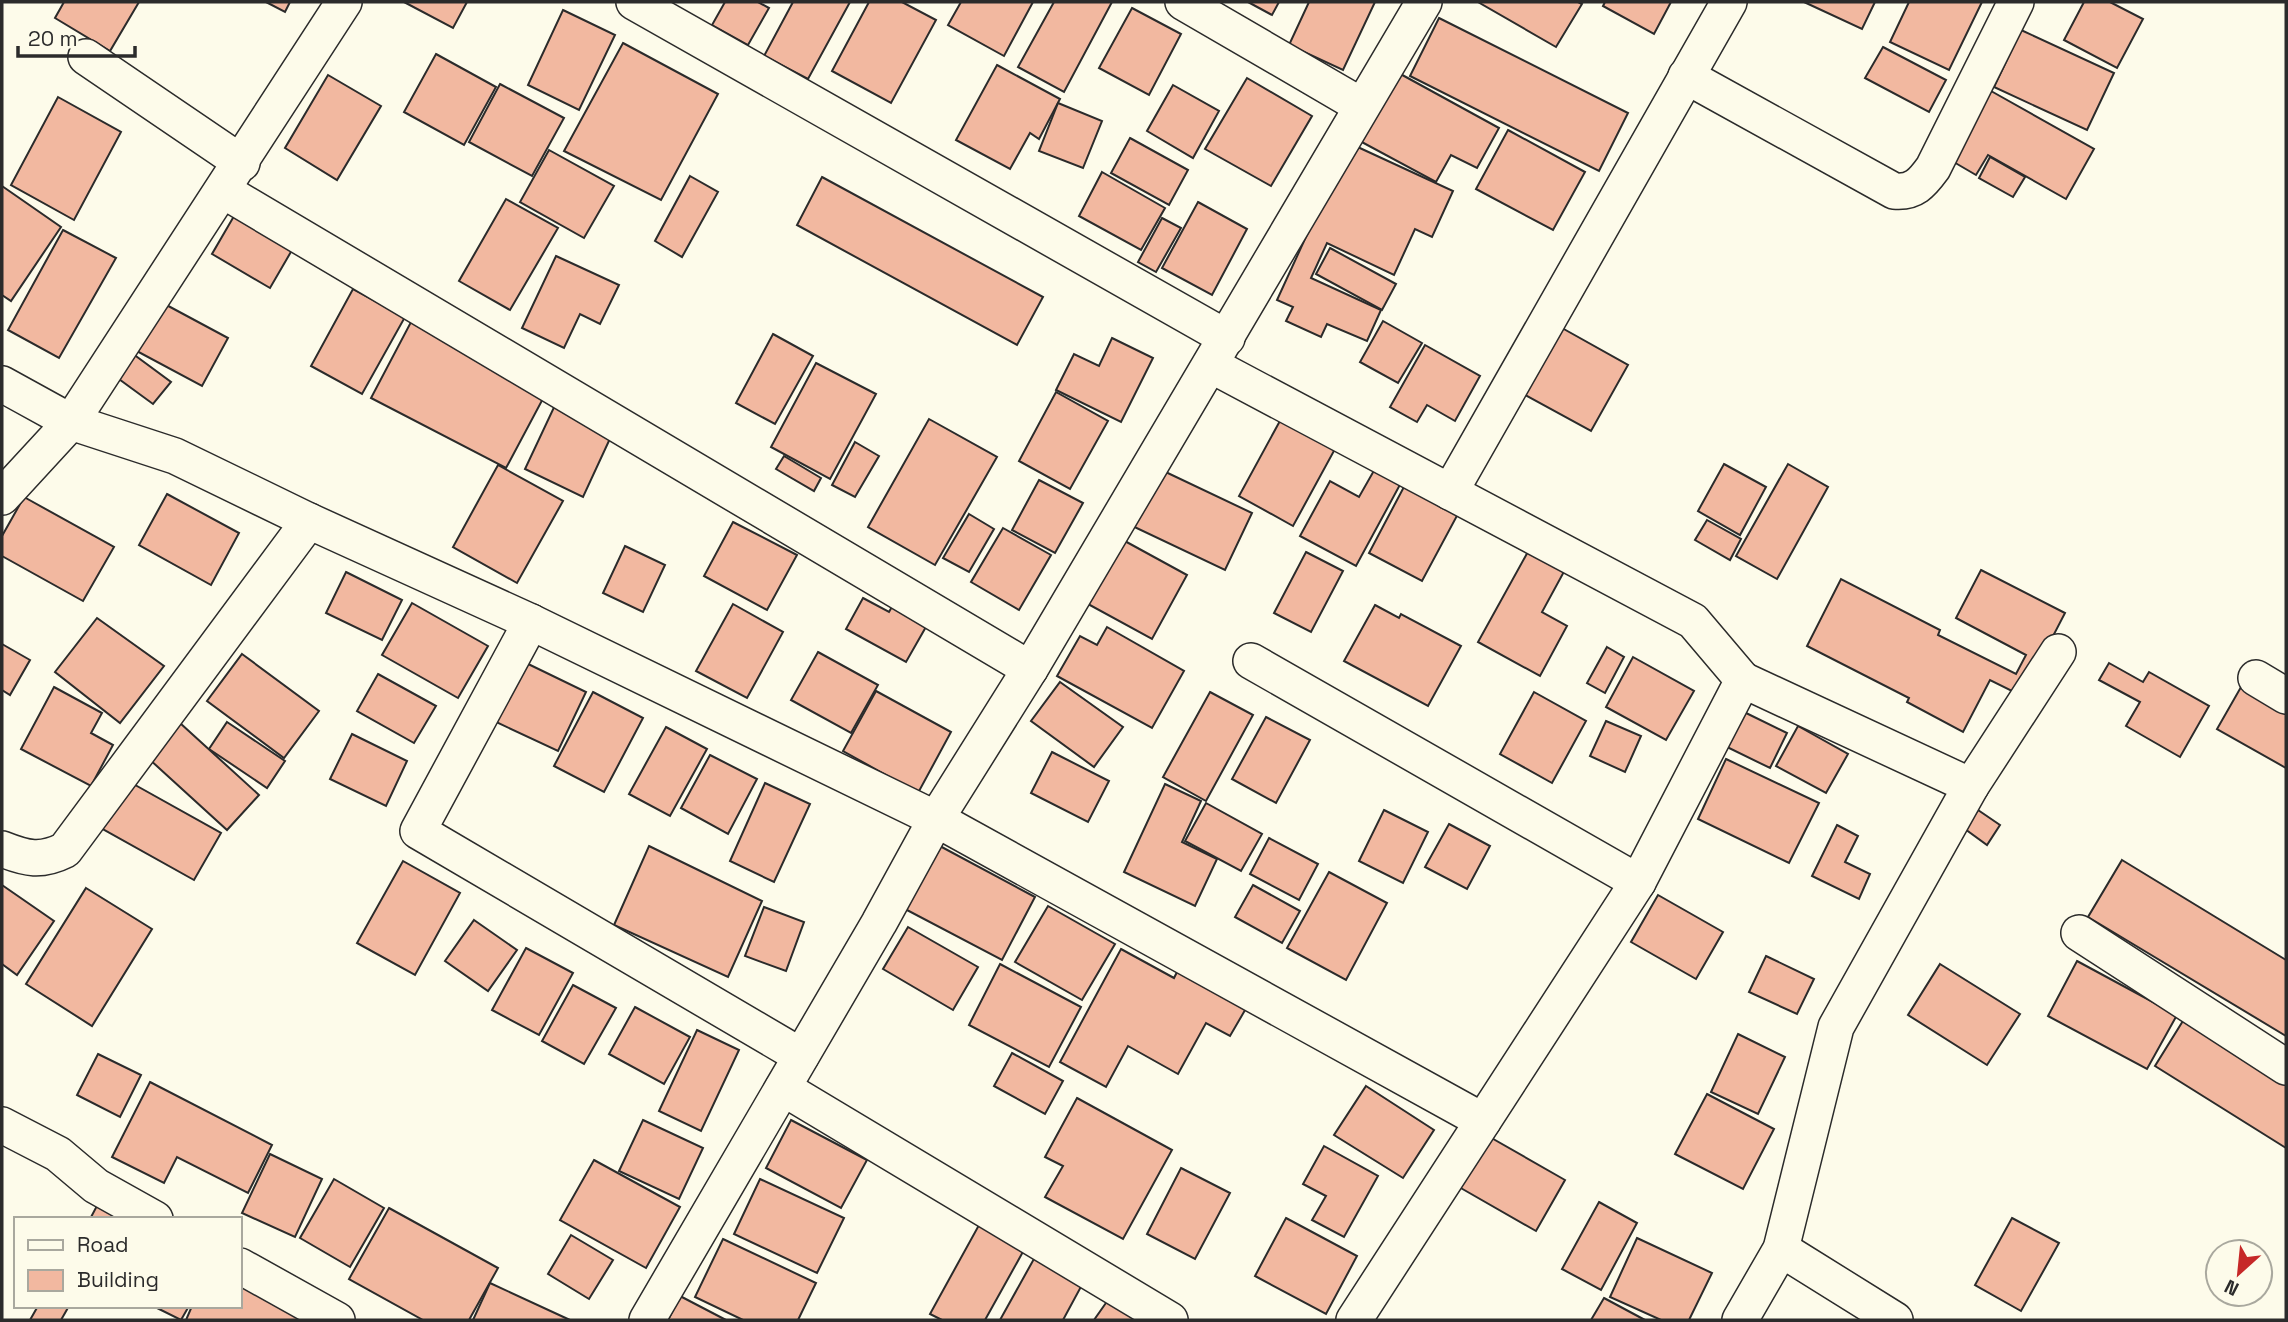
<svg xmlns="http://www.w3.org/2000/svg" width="2288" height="1322" viewBox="0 0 2288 1322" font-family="'Space Grotesk',sans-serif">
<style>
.building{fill:#f2b8a0;stroke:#2b2b2b;stroke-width:2}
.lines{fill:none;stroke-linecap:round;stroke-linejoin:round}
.street-casing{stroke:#2b2b2b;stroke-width:38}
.street{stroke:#fdfbea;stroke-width:35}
</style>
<rect width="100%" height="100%" fill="#fdfbea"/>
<!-- building -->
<g class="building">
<polygon points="64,2 139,2 110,51 55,18"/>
<polygon points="266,2 290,2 285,12"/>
<polygon points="404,2 467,2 453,28"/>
<polygon points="725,2 758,2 769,8 748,45 712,25"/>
<polygon points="793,2 850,2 808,79 764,56"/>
<polygon points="869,2 902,2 936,20 891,103 832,71"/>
<polygon points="961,2 1033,2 1004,56 948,25"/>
<polygon points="1054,2 1112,2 1064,92 1018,67"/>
<polygon points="1248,2 1279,2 1272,15"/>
<polygon points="1309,2 1375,2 1343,70 1289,45"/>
<polygon points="1478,2 1578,2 1582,4 1556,47"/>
<polygon points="1605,2 1671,2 1654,34 1603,6"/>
<polygon points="1804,2 1875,2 1862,29"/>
<polygon points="1909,2 1982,2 1949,70 1890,42"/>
<polygon points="2084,2 2110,2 2143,19 2117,68 2064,40"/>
<polygon points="1132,8 1181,34 1149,95 1099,68"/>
<polygon points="563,10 615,35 579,110 528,85"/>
<polygon points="1439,18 1628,113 1599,171 1410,76"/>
<polygon points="2021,30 2114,73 2087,130 1994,87"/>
<polygon points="623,43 718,94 661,200 564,151"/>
<polygon points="1883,47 1946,80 1929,112 1865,78"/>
<polygon points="436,54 496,87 464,145 404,112"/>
<polygon points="997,65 1060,99 1039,139 1030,133 1010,169 956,140"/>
<polygon points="1395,71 1499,128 1477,168 1451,155 1436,182 1358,140"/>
<polygon points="328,75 381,106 337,180 285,148"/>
<polygon points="1247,78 1312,116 1271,186 1205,149"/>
<polygon points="500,84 564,118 532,176 469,142"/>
<polygon points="1173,85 1219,111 1193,158 1147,131"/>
<polygon points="1991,91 2094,149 2066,199 1988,155 1976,175 1952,161"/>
<polygon points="58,97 121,132 74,220 11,185"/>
<polygon points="1058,103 1102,121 1083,168 1039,151"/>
<polygon points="1508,130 1585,172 1553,230 1476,189"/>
<polygon points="1130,138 1188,170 1169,205 1111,173"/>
<polygon points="1349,143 1453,191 1432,237 1415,229 1394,275 1327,243 1311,278 1381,310 1367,341 1327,324 1321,337 1286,321 1293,307 1277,300"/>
<polygon points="549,150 614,186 584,238 520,202"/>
<polygon points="1990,157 2025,177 2013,197 1979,178"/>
<polygon points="1102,172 1165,208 1141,250 1079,216"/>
<polygon points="690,176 718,192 682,257 655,241"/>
<polygon points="822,177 1043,297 1017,345 797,225"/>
<polygon points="2,186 61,227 11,301 2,295"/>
<polygon points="506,199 558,228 510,310 459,281"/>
<polygon points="1198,202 1247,229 1212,295 1162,268"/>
<polygon points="241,204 299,238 270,288 212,254"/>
<polygon points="1162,218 1181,228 1156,272 1138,262"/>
<polygon points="63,230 116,258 59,358 8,330"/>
<polygon points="1330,248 1396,284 1382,310 1316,274"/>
<polygon points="556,256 619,285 600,324 580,314 564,348 522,328"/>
<polygon points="353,289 405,317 362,394 311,366"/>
<polygon points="159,301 228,338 202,386 133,349"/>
<polygon points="1383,321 1422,343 1398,383 1360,362"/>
<polygon points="411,322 546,393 506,468 371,398"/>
<polygon points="1562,328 1628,365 1591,431 1525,395"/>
<polygon points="773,334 813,356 775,424 736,403"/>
<polygon points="1112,338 1153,358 1121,422 1056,390 1074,354 1099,366"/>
<polygon points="1425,345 1480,376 1455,421 1427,405 1417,422 1390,407"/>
<polygon points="125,348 171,382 153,404 108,371"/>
<polygon points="816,363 876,394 830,479 771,447"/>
<polygon points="1056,392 1108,421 1070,489 1019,461"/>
<polygon points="556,403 614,430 583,497 525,469"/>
<polygon points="1287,408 1341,438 1293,526 1239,496"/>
<polygon points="929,419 997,457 935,565 868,527"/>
<polygon points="855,442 879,456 855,497 832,485"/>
<polygon points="784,456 821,478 814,491 776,469"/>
<polygon points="1724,464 1766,487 1740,535 1698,511"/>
<polygon points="1788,464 1828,487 1777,579 1736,556"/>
<polygon points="498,465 563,501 517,583 453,547"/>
<polygon points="1153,466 1252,513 1225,570 1126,523"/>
<polygon points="1376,467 1402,481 1356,566 1300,536 1330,481 1359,497"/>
<polygon points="1039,480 1083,503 1055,553 1012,530"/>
<polygon points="1406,483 1459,512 1422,581 1369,553"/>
<polygon points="167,494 239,533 211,585 139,545"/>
<polygon points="24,497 114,547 83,601 2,556 2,536"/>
<polygon points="969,514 994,529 969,572 943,558"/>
<polygon points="1707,520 1741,539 1730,560 1695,540"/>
<polygon points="733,522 797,555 767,610 704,576"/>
<polygon points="1003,528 1051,555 1019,610 971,582"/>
<polygon points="1112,534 1187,575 1152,639 1077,598"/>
<polygon points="625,546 665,565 643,612 603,593"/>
<polygon points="1530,548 1566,568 1542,612 1567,626 1540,676 1478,642"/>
<polygon points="1306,552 1343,571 1311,632 1274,613"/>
<polygon points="1981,570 2065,613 2022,696 1990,680 1963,732 1907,702 1909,698 1807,646 1841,579 1940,630 1938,635 2016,674 2026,655 1956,618"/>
<polygon points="346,572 402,600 382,640 326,613"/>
<polygon points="863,598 889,612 897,598 931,618 906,662 846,629"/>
<polygon points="412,603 488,646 458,698 382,655"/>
<polygon points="733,604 783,632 747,698 696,671"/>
<polygon points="1375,605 1399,618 1401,614 1461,646 1428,706 1344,661"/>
<polygon points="97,618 164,666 120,723 55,672"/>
<polygon points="1107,627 1184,671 1152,728 1057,676 1080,636 1097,645"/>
<polygon points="2,644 30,660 10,695 2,690"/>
<polygon points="1607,647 1624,657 1605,693 1587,683"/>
<polygon points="818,652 878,685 851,733 791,700"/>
<polygon points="242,654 319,711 284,758 207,701"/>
<polygon points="1633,657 1694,691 1666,740 1606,707"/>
<polygon points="522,661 586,692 558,751 494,721"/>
<polygon points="2109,663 2143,682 2149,672 2209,706 2180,757 2126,726 2140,702 2099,680"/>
<polygon points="378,674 436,706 414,743 357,711"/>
<polygon points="1060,682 1123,727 1094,767 1031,721"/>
<polygon points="54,687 102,713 91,733 113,745 91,786 21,749"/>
<polygon points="2241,687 2286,712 2286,768 2217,729"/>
<polygon points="876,691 951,732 918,793 843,751"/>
<polygon points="593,692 643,718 604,792 554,766"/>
<polygon points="1210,692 1253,715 1206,801 1163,777"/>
<polygon points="1534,692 1586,721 1552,783 1500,754"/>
<polygon points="1744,712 1787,733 1770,768 1727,747"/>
<polygon points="1266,717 1310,740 1276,803 1232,779"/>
<polygon points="1606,721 1641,736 1625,772 1590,756"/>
<polygon points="227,722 285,761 267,788 209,749"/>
<polygon points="180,723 259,795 227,830 148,758"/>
<polygon points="1798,726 1848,754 1826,793 1776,766"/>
<polygon points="666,727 707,749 670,816 629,794"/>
<polygon points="352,734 407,761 386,806 330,779"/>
<polygon points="1052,752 1109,781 1088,822 1031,793"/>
<polygon points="710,755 757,779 728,834 681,808"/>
<polygon points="1726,759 1819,803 1789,863 1698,819"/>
<polygon points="128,781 221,833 194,880 101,828"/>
<polygon points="765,783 810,804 774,882 730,861"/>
<polygon points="1165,784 1201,801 1182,842 1217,859 1195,906 1124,872"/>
<polygon points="1206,803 1262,834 1241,871 1185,841"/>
<polygon points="1384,810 1428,832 1403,883 1359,861"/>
<polygon points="1978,810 2000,825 1987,845 1965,829"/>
<polygon points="1449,824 1490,846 1467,889 1425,867"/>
<polygon points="1837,825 1858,836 1845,862 1870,874 1859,899 1812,876"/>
<polygon points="1269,838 1318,864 1299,900 1250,874"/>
<polygon points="938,845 1035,897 1002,960 905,909"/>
<polygon points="649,846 762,901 728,977 614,925"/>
<polygon points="2122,860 2286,960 2286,1036 2088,917"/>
<polygon points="403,861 460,893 415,975 357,943"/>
<polygon points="1329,872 1387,903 1346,980 1287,948"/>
<polygon points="2,885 54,921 17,975 2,964"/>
<polygon points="1253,885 1300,911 1282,943 1235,917"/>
<polygon points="86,888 152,929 92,1026 26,984"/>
<polygon points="1658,895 1723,932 1696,979 1631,942"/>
<polygon points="1048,906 1115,944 1082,1000 1015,962"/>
<polygon points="764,907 804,922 786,971 745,956"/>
<polygon points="474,920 517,950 488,991 445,961"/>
<polygon points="908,927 978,967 953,1010 883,969"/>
<polygon points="526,948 573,973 539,1035 492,1010"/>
<polygon points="1121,949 1174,978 1179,968 1248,1005 1230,1036 1206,1023 1178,1074 1128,1046 1106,1087 1060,1062"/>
<polygon points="1766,956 1814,979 1797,1014 1749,992"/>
<polygon points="2077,961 2177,1015 2147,1069 2048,1016"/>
<polygon points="1000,964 1081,1007 1049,1067 969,1025"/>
<polygon points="1940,964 2020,1014 1987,1065 1908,1015"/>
<polygon points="573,985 616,1008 584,1064 542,1041"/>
<polygon points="635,1007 690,1037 664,1084 609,1054"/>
<polygon points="2186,1016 2286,1079 2286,1148 2155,1066"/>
<polygon points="697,1030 739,1050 701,1131 659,1111"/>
<polygon points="1738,1034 1785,1057 1758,1114 1711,1092"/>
<polygon points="1012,1053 1063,1081 1045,1114 994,1086"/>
<polygon points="98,1054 141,1075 120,1117 77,1095"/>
<polygon points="150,1082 272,1145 248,1193 177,1157 164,1183 112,1157"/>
<polygon points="1366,1086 1434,1130 1403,1178 1334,1135"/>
<polygon points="1707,1094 1774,1129 1743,1189 1675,1154"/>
<polygon points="1077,1098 1172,1150 1123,1239 1045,1197 1063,1166 1045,1157"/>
<polygon points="643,1120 703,1148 679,1199 619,1171"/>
<polygon points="791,1120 867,1160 841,1208 766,1168"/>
<polygon points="1488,1136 1565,1180 1536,1231 1459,1187"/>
<polygon points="1324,1146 1378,1176 1344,1237 1312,1220 1326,1196 1303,1184"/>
<polygon points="270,1154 322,1179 295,1237 242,1213"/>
<polygon points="594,1160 680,1207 646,1268 560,1220"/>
<polygon points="1181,1168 1230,1193 1195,1259 1147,1234"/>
<polygon points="334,1179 384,1208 350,1267 300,1238"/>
<polygon points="760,1179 844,1218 817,1273 734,1234"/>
<polygon points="100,1200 135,1219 90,1219"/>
<polygon points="1599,1202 1637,1223 1601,1290 1562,1269"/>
<polygon points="389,1208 498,1268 469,1320 423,1320 349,1279"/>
<polygon points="1286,1218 1357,1256 1326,1314 1255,1276"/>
<polygon points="2012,1218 2059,1243 2021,1311 1975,1285"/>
<polygon points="979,1225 1024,1250 985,1320 942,1320 930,1314"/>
<polygon points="571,1235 613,1260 589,1299 548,1274"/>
<polygon points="1637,1238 1712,1273 1689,1320 1661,1320 1610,1297"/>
<polygon points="723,1239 816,1283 798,1320 743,1320 695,1297"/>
<polygon points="1035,1257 1083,1283 1063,1320 1000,1320"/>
<polygon points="240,1271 302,1320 186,1320 192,1306 240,1306"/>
<polygon points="490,1283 570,1320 473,1320"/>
<polygon points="680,1296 726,1320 668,1320"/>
<polygon points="1604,1298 1645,1320 1591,1320"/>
<polygon points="1108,1300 1139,1320 1094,1320"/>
<polygon points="38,1306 69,1306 61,1320 30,1320"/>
<polygon points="153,1306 189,1306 181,1320"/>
</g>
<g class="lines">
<!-- street casing -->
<g class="street-casing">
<g id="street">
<polyline points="344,2 71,422 175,456 309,521 531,622 936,819 1483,1121"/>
<polyline points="634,2 1227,338"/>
<polyline points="1183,2 1360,105"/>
<polyline points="86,57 242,163"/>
<path d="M1686,76L1894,191C1914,193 1922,183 1933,168L2016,2"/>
<polyline points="224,191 1030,669"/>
<polyline points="1211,365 1693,621 1743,680 1638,882 1354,1320"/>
<polyline points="2,384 71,422 2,497"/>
<polyline points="1450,492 1729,2"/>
<polyline points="531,622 418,831 801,1056"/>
<polyline points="1251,661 1638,882"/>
<polyline points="2256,678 2286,696"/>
<polyline points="1971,786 2058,652"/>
<path d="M2,849C27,859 41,862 65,850L309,521"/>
<polyline points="2079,933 2286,1067"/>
<polyline points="783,1088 1170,1320"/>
<polyline points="2,1125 58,1154 96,1186 155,1219"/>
<polyline points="1781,1249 1895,1320"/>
<polyline points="240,1266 337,1320"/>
<polyline points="647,1320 879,923 936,819 1030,669 1424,2"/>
<polyline points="1740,1320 1781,1249 1836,1027 1971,786 1743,680"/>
</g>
</g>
<!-- street -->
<use href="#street" class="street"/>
</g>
<!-- border -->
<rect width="2288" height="1322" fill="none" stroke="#2b2b2b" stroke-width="7"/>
<!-- legend -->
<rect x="14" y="1217" width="228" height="91" fill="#fdfbea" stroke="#a9a89e" stroke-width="2"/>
<rect x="28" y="1240" width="35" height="10" fill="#fdfbea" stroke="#a9a89e" stroke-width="2"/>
<text x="77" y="1252" font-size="21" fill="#2b2b2b">Road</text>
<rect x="28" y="1270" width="35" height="21" fill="#f2b8a0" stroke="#a9a89e" stroke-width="2"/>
<text x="77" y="1287" font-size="21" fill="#2b2b2b">Building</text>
<!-- north arrow -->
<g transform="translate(2239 1273) rotate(207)"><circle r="33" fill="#fdfbea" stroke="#a9a89e" stroke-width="2"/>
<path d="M0-5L12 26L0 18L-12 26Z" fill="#c62828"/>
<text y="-10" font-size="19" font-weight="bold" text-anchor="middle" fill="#2b2b2b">N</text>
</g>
<!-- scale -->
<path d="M18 46v10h117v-10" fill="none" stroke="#2b2b2b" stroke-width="3.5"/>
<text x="28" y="46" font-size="21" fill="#2b2b2b" stroke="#fdfbea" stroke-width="5" paint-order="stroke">20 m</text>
</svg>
